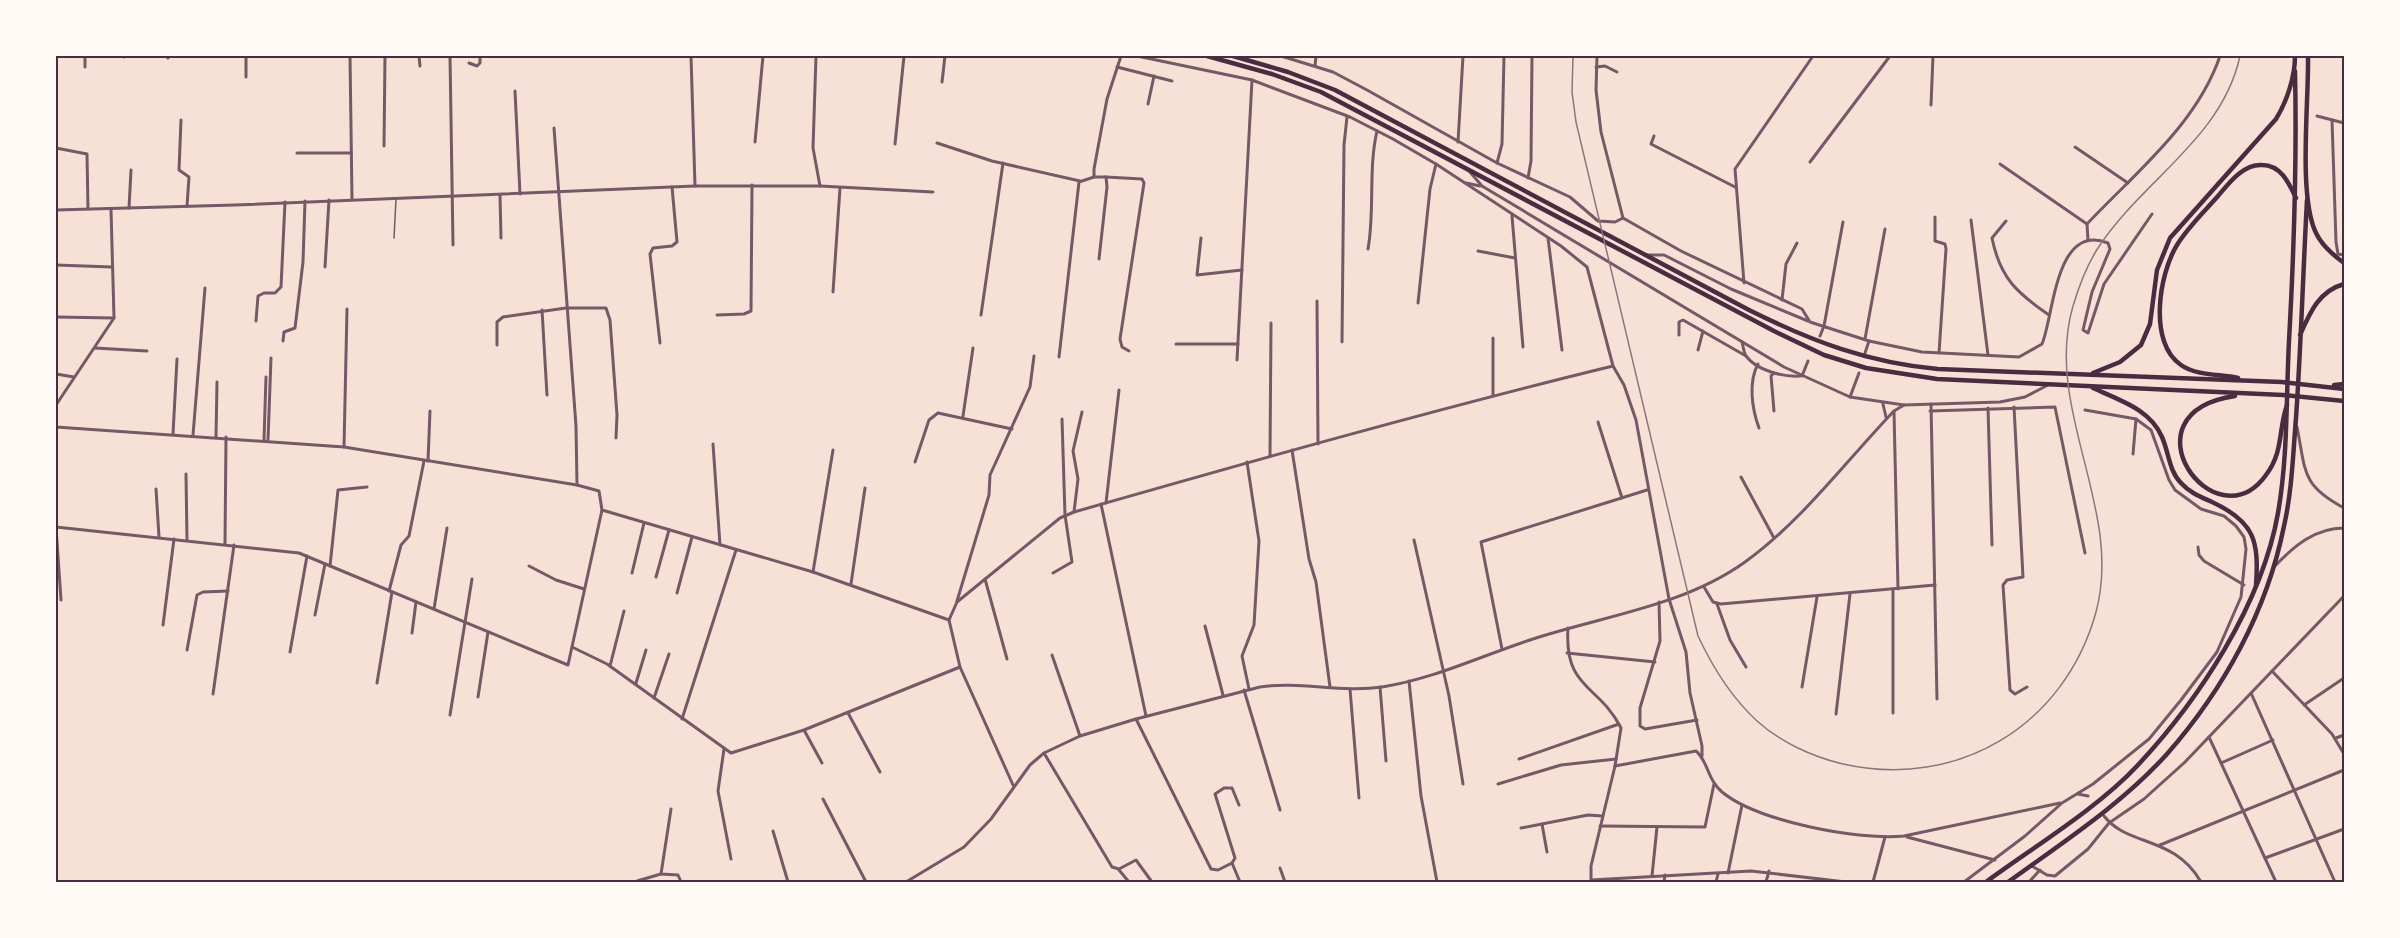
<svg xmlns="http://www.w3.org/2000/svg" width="2400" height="938" viewBox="0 0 2400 938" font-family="'Varela Round',sans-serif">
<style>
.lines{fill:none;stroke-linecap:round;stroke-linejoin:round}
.service{stroke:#755966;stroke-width:1.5}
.minor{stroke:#755966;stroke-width:3}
.primary{stroke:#4a2c40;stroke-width:4.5}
.trunk{stroke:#4a2c40;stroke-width:4.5}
.rail{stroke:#8f747c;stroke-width:1.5}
.neatline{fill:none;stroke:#4a2c40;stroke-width:2}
</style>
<rect width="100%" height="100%" fill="#f7e1d7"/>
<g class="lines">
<!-- service -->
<polyline class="service" points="394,238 396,199"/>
<!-- minor -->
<g class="minor">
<polyline points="85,56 85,67"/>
<polyline points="124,56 124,57"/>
<polyline points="167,56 168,58"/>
<polyline points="246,56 246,77"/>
<polyline points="350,56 352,199"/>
<polyline points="419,56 420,66"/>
<polyline points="450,56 453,245"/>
<polyline points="691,56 695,186"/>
<polyline points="1137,56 1252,80 1237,360"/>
<polyline points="1281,56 1333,72 1367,90 1497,163 1570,197 1598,221 1615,222 1623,218"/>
<polyline points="1597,56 1596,90 1601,132 1623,218 1681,251 1802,309 1810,322 1869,341 1865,353"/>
<polyline points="469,63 477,66 480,63 480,56"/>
<polyline points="1315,66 1316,56"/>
<polyline points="1117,67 1172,81"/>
<polyline points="1596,67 1605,66 1617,72"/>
<polyline points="1252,80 1350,117 1393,139 1436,164 1561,246 1587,267 1613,366 1624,385 1636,420 1669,599 1686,652 1690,693 1702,746 1702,756"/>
<polyline points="942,82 945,56"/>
<polyline points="515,91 520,194"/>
<polyline points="1148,104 1154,76"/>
<polyline points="1931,105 1933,56"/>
<polyline points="2317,116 2344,123"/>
<polyline points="181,120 179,170 189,177 187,206"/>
<polyline points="2332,120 2336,242 2338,254 2344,255"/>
<polyline points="554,128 576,426 577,485"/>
<polyline points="1654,136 1651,144 1735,187"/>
<polyline points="755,142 763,56"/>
<polyline points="1458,142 1463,56"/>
<polyline points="937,143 992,161 1080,181"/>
<polyline points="895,144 904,56"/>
<polyline points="384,146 385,56"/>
<polyline points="2075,147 2128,183"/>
<polyline points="56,148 87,154 88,209"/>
<polyline points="297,153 351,153"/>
<polyline points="1810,162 1890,56"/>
<polyline points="1497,163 1502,144 1504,56"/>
<polyline points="2000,164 2087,224"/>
<polyline points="1470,172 1482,186 1784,367 1850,397 1904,405 2000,402 2025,397 2048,385"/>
<polyline points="1106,177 1142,179 1144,183 1120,339 1122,347 1129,351"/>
<polyline points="1528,178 1531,161 1532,56"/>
<polyline points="1466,183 1480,186"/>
<polyline points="820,186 933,192"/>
<polyline points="500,195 501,238"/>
<polyline points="129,208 131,170"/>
<polyline points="56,210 235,205 695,186 820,186 813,148 816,56"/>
<polyline points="1512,216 1523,347"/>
<polyline points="1935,217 1935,241 1945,244 1946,249 1939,353"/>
<polyline points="1971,220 1988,355"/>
<path d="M2006,221L1992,238C2000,278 2017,293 2049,315"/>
<polyline points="1201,238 1197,275 1242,270"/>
<polyline points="1548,238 1562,350"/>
<path d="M2088,240L2087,224C2135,173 2197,124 2220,56"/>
<path d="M1368,249C1375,210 1368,170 1377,131"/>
<polyline points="1478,251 1515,258"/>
<polyline points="1646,255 1664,255 1731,289 1808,321"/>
<polyline points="1099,259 1107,187 1106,177 1094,177 1094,169 1107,99 1121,56"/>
<polyline points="56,265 112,267"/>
<polyline points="325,267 329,200"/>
<polyline points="1744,283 1735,169 1813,56"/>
<polyline points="833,292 840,188"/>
<polyline points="1782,300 1786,264 1797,243"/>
<polyline points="1317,301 1318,444"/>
<polyline points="1418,303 1430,189 1436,164"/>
<polyline points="542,310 547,395"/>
<polyline points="717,315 744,314 751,311 752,185"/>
<polyline points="981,315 1003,163"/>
<polyline points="56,317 114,318"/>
<polyline points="256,321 258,296 264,293 275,293 281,287 285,202"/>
<polyline points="1679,335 1679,322 1683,320 1746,356"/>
<polyline points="1820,336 1824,326 1843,222"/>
<polyline points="1865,339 1885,229"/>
<polyline points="283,341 284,332 295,328 303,262 305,201"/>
<path d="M1869,341L1922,352L2019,357L2042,344C2054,316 2055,222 2108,243L2110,249L2092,292L2083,330L2088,333L2104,284L2152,214"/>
<polyline points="1342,342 1344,145 1347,117"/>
<path d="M1742,342C1743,346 1744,353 1746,356C1757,371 1784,377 1800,376"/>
<polyline points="660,343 650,254 653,248 672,246 677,242 672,187"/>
<polyline points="1176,344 1238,344"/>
<polyline points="497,345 497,322 503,317 566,308 606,308 610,320 617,415 616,438"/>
<polyline points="95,348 147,351"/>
<polyline points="1698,350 1703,331"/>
<polyline points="1059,357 1079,182 1094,177"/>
<path d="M1758,364C1748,382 1752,409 1759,428"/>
<polyline points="56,374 74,377"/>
<polyline points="1802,376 1808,361"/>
<polyline points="1493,396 1493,338"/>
<polyline points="1850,397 1859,373"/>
<polyline points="1883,404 1886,417"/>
<polyline points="1931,404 1937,699"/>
<polyline points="56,405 114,318 111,209"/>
<polyline points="2014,407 2023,577 2007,580 2003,585 2010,690 2015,694 2027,687"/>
<polyline points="1988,408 1992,545"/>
<polyline points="1774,411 1771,376 1774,373"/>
<polyline points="1894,411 1898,589"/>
<polyline points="1930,411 2055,407 2085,553"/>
<polyline points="963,416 973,348"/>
<polyline points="1598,422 1622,498"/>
<polyline points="56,427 344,447 577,485 599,491 602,510 813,572 949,620"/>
<path d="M2297,427C2306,472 2301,485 2344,508"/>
<polyline points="173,434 177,359"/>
<polyline points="193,435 205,288"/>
<polyline points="216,437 217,382"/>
<polyline points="264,440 266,377"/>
<polyline points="268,440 271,358"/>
<polyline points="713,444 720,545"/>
<polyline points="344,447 347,309"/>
<polyline points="1292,450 1309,559 1316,582 1330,687"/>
<polyline points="2133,454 2136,419"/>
<polyline points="1270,456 1271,323"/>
<polyline points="428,461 430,411"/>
<polyline points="915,462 929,420 938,413 1012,429"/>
<polyline points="1247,462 1259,541 1254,625 1242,656 1249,689"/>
<polyline points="186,474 187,540"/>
<polyline points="1741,477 1774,538"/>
<polyline points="156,489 159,537"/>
<polyline points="1106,503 1119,390"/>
<polyline points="1101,504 1146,716"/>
<polyline points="1074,512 1078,479 1073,451 1082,412"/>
<polyline points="56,527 299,553 568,665 602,510"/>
<polyline points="56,527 61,600"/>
<polyline points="1414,540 1449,696 1463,784"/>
<polyline points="225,544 226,437"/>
<polyline points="2198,547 2199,555 2204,561 2244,585"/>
<polyline points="330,566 338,490 367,487"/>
<polyline points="529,566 556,580 584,589"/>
<path d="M2275,566C2294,546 2315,528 2344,528"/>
<polyline points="813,572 833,450"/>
<polyline points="632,573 644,523"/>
<polyline points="1053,573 1072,562 1065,515 1062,419"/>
<polyline points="656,577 669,530"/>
<polyline points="985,579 1007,659"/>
<polyline points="851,584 865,488"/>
<polyline points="1704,587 1713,602 1721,604 1935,585"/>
<polyline points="1893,590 1893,713"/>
<polyline points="389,591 401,545 409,536 424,461"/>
<polyline points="677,593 692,537"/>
<polyline points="957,601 989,495 990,475 1030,387 1034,356"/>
<polyline points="1659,602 1660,641 1640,708 1640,726 1645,729 1697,720"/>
<polyline points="1717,604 1730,640 1746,667"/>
<polyline points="434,609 447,528"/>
<polyline points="315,615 325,564"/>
<polyline points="163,625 174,539"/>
<polyline points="1205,626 1223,695"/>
<path d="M1568,628C1564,690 1599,684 1621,728L1615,766L1591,866V882"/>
<polyline points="412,633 416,602"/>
<polyline points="572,647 607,664 731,753 804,730 960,667"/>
<polyline points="1502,649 1481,542 1647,490"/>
<polyline points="187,650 197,595 203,592 228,591"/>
<polyline points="290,652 307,556"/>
<polyline points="1567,653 1655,662"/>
<polyline points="1052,655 1080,736"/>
<polyline points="610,666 624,611"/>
<polyline points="2272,671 2332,734 2344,754"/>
<polyline points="1409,681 1421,796 1437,882"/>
<polyline points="377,683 392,592"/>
<polyline points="636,683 646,650"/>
<polyline points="1380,687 1386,761"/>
<polyline points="1802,687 1817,597"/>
<polyline points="1350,689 1359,798"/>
<polyline points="1244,690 1280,810"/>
<polyline points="2251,693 2335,882"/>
<polyline points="213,694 234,545"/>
<polyline points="478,697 488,632"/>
<polyline points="654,698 669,654"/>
<polyline points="2304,705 2344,678"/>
<polyline points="848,713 880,772"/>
<polyline points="1836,714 1850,594"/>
<polyline points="450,715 472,579"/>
<polyline points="682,719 736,550"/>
<polyline points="1136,719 1211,869 1218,870 1232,863"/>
<polyline points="804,730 822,763"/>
<polyline points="2209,737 2276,882"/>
<polyline points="2336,738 2344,735"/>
<polyline points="724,749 718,791 731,859"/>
<polyline points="1044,753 1112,867 1119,869 1136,860 1152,882"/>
<polyline points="1519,759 1619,724"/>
<polyline points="2221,763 2273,740"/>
<path d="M1615,766L1696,751C1708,761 1707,779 1722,792C1757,821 1859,841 1904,836L2060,803"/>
<polyline points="1498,784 1561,765 1616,759"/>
<path d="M1013,785L960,667L949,620L957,602L1060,518L1074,512C1253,461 1432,410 1613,366"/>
<polyline points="2078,794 2088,796"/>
<polyline points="823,799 866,882"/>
<polyline points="1239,805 1232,788 1224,788 1215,794 1235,858 1232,863 1240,882"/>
<polyline points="671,809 661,874 678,875 681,882"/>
<path d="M2104,816C2128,847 2174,835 2201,882"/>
<polyline points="1542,824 1547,852"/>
<polyline points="1600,826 1705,827 1714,784"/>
<polyline points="1521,828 1588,815 1602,816"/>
<polyline points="773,831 788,882"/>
<polyline points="1907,837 1995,860"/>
<polyline points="2160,845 2344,770"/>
<polyline points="2265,858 2344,829"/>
<polyline points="2032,866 2047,875 2055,876 2088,849 2109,823 2144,799 2184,763 2344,596"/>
<polyline points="1280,868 1285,882"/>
<polyline points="1119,870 1129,882"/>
<polyline points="1728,873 1742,805"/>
<polyline points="1652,876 1657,827"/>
<polyline points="1591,880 1751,871 1846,882"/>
<polyline points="637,881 661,874"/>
<path d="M906,882L964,847L991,819L1030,765L1044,753L1080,736L1136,719L1260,687C1300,681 1341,693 1382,687C1434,679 1483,655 1533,639C1603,616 1684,606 1745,562C1802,521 1846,461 1894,411L1904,405"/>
<polyline points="1664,882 1665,875"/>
<polyline points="1716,882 1718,874"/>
<polyline points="1766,882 1769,871"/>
<polyline points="1873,882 1885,837"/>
<polyline points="1964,882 2025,836 2062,803 2093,784 2149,739 2181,700 2217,652 2241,597 2246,549 2244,537 2236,526 2224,516 2201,509 2175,490 2169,480 2151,430 2136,419 2085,410"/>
<polyline points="2029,882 2040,870"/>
</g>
<!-- primary -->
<g class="primary">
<path d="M1986,882C2032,848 2098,808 2137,766C2199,700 2262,604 2278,513C2288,456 2286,398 2289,341C2294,251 2297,161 2295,71"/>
<path d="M2008,882C2062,843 2122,804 2167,754C2224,689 2267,611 2284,526C2292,491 2293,454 2296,418C2301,346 2303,273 2307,200"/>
</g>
<!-- trunk -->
<g class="trunk">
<polyline points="1207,56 1272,74 1321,92 1774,331 1824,355 1866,368 1937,379 2283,395 2344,401"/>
<path d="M1233,56L1288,72L1335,90L1749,310C1811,341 1869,363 1938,369L2282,382L2344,389"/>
<path d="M2308,56C2309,101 2298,196 2316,233C2322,246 2333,255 2344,263"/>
<path d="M2300,335C2310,312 2319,291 2344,284"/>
<path d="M2093,373L2120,362L2141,345L2150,324L2157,270L2170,238L2276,119C2287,101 2295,77 2295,56"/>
<path d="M2238,378C2221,374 2196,376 2181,365C2148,343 2159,274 2177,245C2188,227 2204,212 2218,196C2229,183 2243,164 2262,165C2281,165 2289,183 2296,198"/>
<polyline points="2334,385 2344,384"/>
<path d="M2093,388C2119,400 2150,409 2162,437C2169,453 2169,471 2181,483C2190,493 2201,497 2212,502C2255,522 2259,541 2256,586"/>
<path d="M2235,396C2119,413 2215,546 2266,475C2284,451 2278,430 2287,405"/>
</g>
<!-- rail -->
<path class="rail" d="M1573,56L1572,92L1576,122L1698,636C1713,668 1731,697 1757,721C1780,742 1813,757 1843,764C1958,790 2065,725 2096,612C2124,509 2043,409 2073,306C2079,286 2087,265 2098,248C2142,180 2222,139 2240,56"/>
</g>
<!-- border -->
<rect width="2400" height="938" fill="none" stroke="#fffaf5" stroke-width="114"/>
<rect x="57" y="57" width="2286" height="824" class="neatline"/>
</svg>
